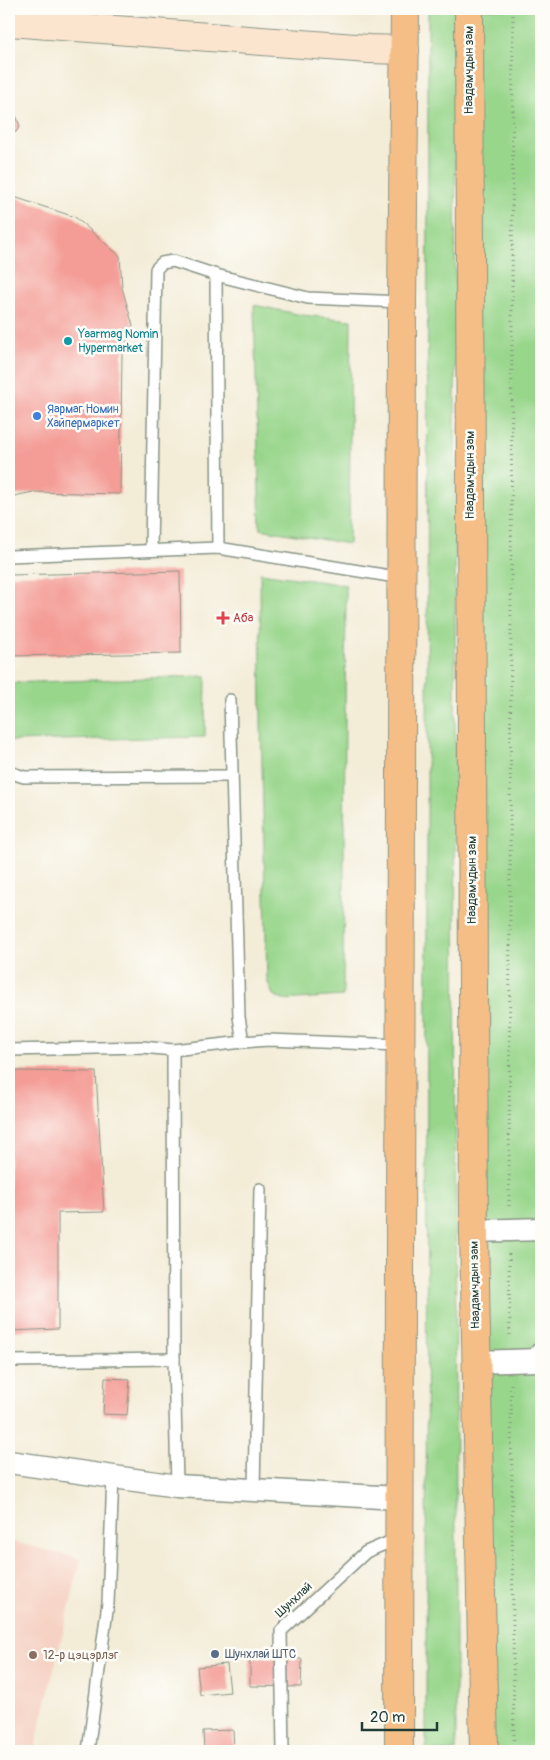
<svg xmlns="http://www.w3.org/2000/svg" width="550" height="1760" viewBox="0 0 550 1760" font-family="Pangolin,sans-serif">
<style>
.built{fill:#f6d2c4}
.green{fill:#98d68b;stroke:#5c8a60}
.building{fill:#f49c96}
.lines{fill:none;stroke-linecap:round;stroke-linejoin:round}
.lane-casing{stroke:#899486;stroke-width:14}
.street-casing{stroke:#899486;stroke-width:25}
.secondary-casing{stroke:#899486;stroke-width:30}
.highway-casing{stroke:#899486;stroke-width:30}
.path{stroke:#899486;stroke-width:3;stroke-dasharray:1 4;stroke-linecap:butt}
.lane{stroke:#fff;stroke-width:11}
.street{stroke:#fff;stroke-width:22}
.secondary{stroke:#fbe5cf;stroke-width:28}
.highway{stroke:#f6be87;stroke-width:28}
.culture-dot{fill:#0f9aa8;stroke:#fdfcf7;stroke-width:2}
.shop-dot{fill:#3f7fe0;stroke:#fdfcf7;stroke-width:2}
.health-dot{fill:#e0444e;stroke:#fdfcf7;stroke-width:2}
.service-dot{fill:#5c6f8a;stroke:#fdfcf7;stroke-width:2}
.education-dot{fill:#8d6e63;stroke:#fdfcf7;stroke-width:2}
.labels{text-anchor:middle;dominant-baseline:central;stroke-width:5;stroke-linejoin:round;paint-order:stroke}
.street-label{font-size:12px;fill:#1f3d34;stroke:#fdfcf7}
.culture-label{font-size:12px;fill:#0d838f;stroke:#fdfcf7;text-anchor:start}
.shop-label{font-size:12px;fill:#366cbe;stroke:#fdfcf7;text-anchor:start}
.health-label{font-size:12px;fill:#be3a42;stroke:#fdfcf7;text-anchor:start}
.service-label{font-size:12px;fill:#4e5e75;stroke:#fdfcf7;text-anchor:start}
.education-label{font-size:12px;fill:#785e54;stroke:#fdfcf7;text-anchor:start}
</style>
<rect width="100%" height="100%" fill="#fdfcf7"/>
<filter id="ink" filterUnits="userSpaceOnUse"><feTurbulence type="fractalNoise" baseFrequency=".02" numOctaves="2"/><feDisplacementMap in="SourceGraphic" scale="10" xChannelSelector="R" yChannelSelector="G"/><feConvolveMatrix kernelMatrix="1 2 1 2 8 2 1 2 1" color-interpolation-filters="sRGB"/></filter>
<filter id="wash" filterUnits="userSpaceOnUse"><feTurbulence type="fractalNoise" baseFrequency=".0096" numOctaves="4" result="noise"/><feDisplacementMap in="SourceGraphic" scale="20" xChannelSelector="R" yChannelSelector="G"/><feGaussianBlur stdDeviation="1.12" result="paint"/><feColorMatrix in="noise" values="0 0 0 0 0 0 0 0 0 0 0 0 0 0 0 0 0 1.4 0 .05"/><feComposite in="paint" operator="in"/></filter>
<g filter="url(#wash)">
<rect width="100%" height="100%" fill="#f3ecd7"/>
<!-- built -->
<polygon class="built" points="9,1541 81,1559 34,1751 9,1751"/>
<!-- green -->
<g class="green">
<polygon points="428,9 456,9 455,457 456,1751 426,1751"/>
<polygon points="461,9 541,9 541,1751 491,1751"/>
<polygon points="254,305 302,315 351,320 349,544 260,529"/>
<polygon points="260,573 346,585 343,996 283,1000 273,995 267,980 261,723"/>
<polygon points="206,676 205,737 9,741 9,683"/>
</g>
<g id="blocks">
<!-- building -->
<g class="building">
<polygon points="9,113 16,116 20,126 16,132 9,135"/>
<polygon points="11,196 75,217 120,256 122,288 133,326 122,355 120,494 33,492 9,497 9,204"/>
<polygon points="180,571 181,653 9,656 9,575"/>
<polygon points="9,1061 14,1061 15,1071 96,1072 104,1212 58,1213 58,1329 9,1331"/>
<polygon points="105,1378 130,1379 127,1415 103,1414"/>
<polygon points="250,1658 302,1659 301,1687 250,1686"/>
<polygon points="227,1664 230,1692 200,1695 197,1667"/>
<polygon points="233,1730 234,1751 204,1751 203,1731"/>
</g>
</g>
</g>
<g filter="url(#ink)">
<use href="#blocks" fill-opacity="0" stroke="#899486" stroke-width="1"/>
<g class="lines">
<!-- lane casing -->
<g class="lane-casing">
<g id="lane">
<polyline points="218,548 216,275 308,298 402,302"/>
<polyline points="151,550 156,269 162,263 173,261 216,275"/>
<polyline points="9,556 218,548 402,578"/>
<polyline points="230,700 239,1017 243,1042 268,1040 400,1045"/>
<polyline points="9,772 24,777 232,776"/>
<polyline points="9,1050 142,1047 173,1050 174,1359 177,1486"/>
<polyline points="173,1050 243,1042"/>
<polyline points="9,1361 174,1359"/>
<polyline points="254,1490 260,1189"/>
<polyline points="88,1751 108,1603 113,1477"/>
<polyline points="283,1751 281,1631 366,1552 399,1538"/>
</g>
</g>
<!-- street casing -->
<g class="street-casing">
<g id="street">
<polyline points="474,1231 541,1229"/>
<polyline points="476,1362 537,1360 541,1354"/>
<polyline points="9,1462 177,1486 399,1498"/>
</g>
</g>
<!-- secondary casing -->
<g class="secondary-casing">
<polyline id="secondary" points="9,22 369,49 405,50"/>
</g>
<!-- highway casing -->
<g class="highway-casing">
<g id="highway">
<polyline points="469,9 474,1231 484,1751"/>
<polyline points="399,1751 402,302 405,9"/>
</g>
</g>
<!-- path -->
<g class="path">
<polyline points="509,1206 513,9"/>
<polyline points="509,1254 510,1338"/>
<polyline points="511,1384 514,1751"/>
</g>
<!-- lane -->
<use href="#lane" class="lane"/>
<!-- street -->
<use href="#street" class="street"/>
<!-- secondary -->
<use href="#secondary" class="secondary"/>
<!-- highway -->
<use href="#highway" class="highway"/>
</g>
</g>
<!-- markers -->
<circle class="culture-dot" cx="68" cy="341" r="5"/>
<circle class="shop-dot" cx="37" cy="416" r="5"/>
<path class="health-dot" d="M220.5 610.5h5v5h5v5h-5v5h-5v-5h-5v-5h5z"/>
<circle class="service-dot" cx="215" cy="1654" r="5"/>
<circle class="education-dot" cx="33" cy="1655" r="5"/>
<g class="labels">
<!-- street labels -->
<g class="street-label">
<text transform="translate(469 70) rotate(-90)">Наадамчдын зам</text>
<text transform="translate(470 475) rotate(-90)">Наадамчдын зам</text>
<text transform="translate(472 880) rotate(-90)">Наадамчдын зам</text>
<text transform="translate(475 1285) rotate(-91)">Наадамчдын зам</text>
<text transform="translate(294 1600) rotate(-43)">Шунхлай</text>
</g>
<!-- culture labels -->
<g class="culture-label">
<text x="78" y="334">Yaarmag Nomin<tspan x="78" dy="14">Hypermarket</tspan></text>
</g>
<!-- shop labels -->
<g class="shop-label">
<text x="47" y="409">Яармаг Номин<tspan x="47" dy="14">Хайпермаркет</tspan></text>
</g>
<!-- health labels -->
<g class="health-label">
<text x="233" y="618">Аба</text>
</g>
<!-- service labels -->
<g class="service-label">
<text x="225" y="1654">Шунхлай ШТС</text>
</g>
<!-- education labels -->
<g class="education-label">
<text x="43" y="1655">12-р цэцэрлэг</text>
</g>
</g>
<!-- margin -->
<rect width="550" height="1760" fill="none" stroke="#fdfcf7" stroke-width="30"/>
<!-- scale -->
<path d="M362 1722v8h75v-8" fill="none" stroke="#1f3d34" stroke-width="2.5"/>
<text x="370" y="1722" font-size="15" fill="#1f3d34" stroke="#fdfcf7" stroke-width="4" paint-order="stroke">20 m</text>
</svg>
